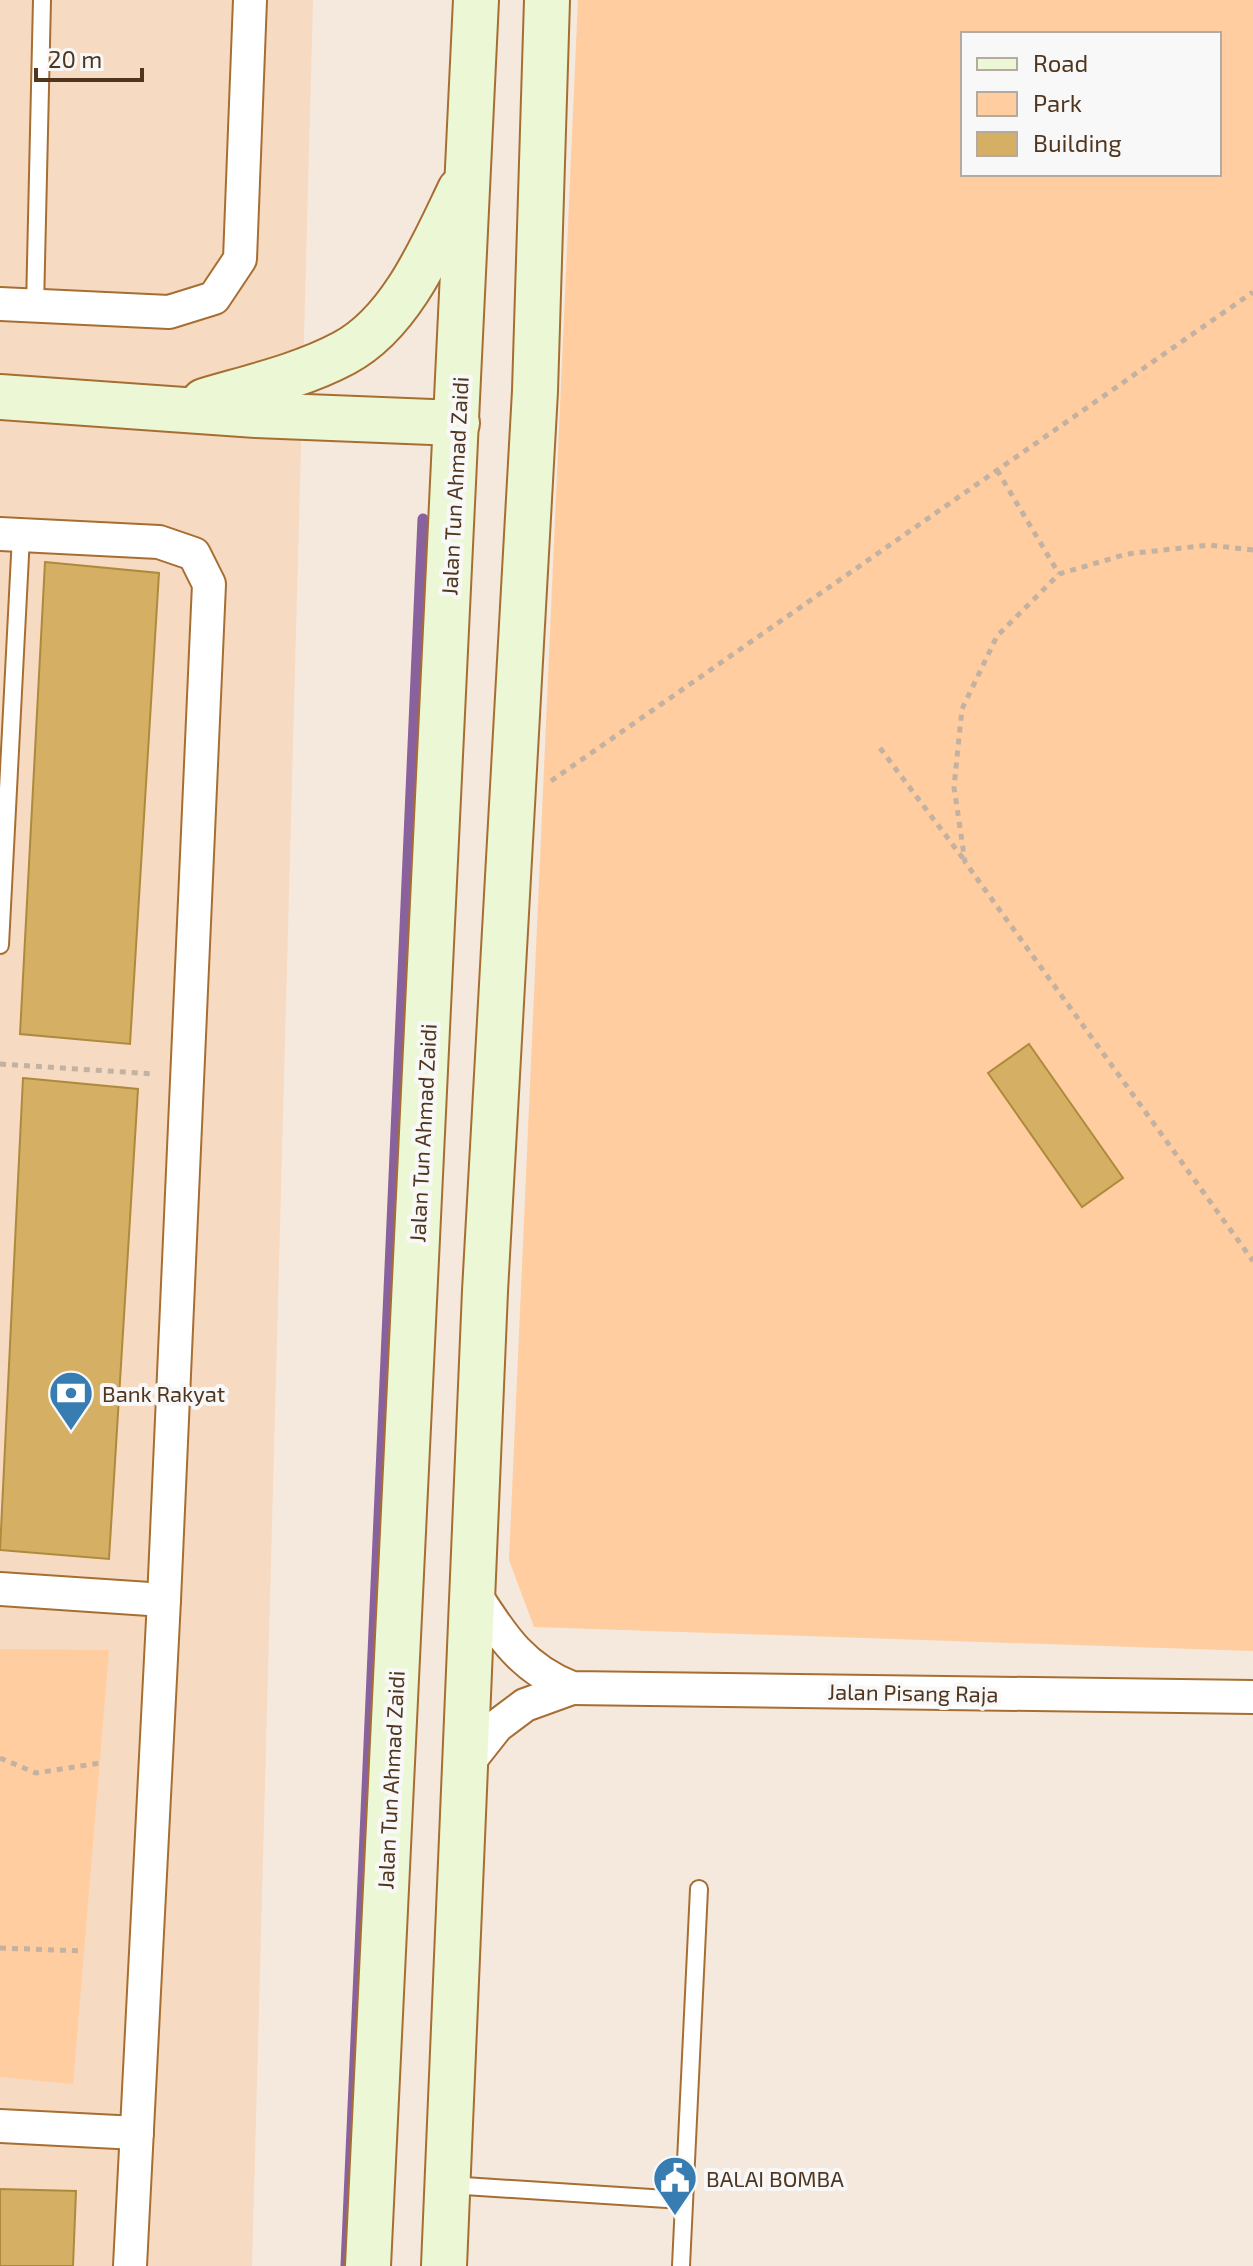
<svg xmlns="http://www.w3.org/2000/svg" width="1253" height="2266" viewBox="0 0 1253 2266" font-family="'Exo 2',sans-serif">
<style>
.built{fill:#f6dac1}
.green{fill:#ffcd9f;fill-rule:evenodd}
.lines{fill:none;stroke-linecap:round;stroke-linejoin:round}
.stream{stroke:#89619d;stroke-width:11}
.building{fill:#d5b064;stroke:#ae8a3d;stroke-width:2}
.lane-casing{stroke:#a76e32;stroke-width:20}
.street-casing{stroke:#a76e32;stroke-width:36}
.secondary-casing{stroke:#a76e32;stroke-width:48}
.path{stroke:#c3b2a2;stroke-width:5;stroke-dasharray:6 6;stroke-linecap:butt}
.lane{stroke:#fff;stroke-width:16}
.street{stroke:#fff;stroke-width:32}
.secondary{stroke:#ecf7d6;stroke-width:44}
.labels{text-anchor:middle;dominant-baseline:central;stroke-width:8;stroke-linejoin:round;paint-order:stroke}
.street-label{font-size:22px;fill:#50361e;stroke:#f8f8f8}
.poi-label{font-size:22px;fill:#50361e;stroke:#f8f8f8;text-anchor:start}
</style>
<rect width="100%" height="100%" fill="#f5e8dc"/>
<!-- built -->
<polygon class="built" points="0,0 313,0 252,2266 0,2266"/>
<!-- green -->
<g class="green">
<path d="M578,0H1253V1651L534,1627L509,1560ZM963,34H1219V174H963Z"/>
<polygon points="0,1649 109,1650 73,2084 0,2077"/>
</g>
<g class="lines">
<!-- stream -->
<polyline class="stream" points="346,2266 423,519"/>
</g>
<!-- building -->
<g class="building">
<polygon points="45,562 159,573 130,1044 20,1034"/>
<polygon points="1029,1044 1123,1178 1082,1207 988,1073"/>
<polygon points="23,1078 138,1089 109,1559 0,1550"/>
<polygon points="0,2189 76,2191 73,2266 0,2266"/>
</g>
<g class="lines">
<!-- lane casing -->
<g class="lane-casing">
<g id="lane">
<polyline points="35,307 42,0"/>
<polyline points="0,945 21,536"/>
<polyline points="449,2185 682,2200"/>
<polyline points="681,2266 699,1889"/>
</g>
</g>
<!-- street casing -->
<g class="street-casing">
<g id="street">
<polyline points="0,304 169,312 214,298 240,259 250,0"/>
<polyline points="0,534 159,542 194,554 209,584 164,1600 130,2266"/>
<path d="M471,1588C500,1633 520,1668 572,1688L1253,1697"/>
<polyline points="0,1589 164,1600"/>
<polyline points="463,1769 497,1726 525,1705 572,1688"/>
<polyline points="0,2126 137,2133"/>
</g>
</g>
<!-- secondary casing -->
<g class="secondary-casing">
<g id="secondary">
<polyline points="0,397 256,415 457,423"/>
<path d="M204,401C251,387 301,376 344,353C401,323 433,246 460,190"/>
<polyline points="368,2266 476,0"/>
<polyline points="444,2266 485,1291 535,391 547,0"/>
</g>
</g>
<!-- path -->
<g class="path">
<polyline points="997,470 1059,574"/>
<polyline points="1253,550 1209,545 1127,554 1059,574 997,636 962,709 954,787 965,862 1253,1261"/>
<polyline points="880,748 965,861"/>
<polyline points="551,781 1253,292"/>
<polyline points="0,1064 155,1074"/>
<polyline points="0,1758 36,1773 100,1763"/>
<polyline points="0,1948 84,1951"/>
</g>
<!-- lane -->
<use href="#lane" class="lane"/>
<!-- street -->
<use href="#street" class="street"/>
<!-- secondary -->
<use href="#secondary" class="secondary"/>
</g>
<!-- icons -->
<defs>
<g id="bank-pin" transform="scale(2.3)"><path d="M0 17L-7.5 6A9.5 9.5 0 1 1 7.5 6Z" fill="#377db2" stroke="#f8f8f8"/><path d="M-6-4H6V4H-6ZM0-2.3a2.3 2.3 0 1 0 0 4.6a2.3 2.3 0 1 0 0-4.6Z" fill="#fff"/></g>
<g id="civic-pin" transform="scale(2.3)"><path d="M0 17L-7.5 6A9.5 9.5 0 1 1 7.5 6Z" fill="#377db2" stroke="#f8f8f8"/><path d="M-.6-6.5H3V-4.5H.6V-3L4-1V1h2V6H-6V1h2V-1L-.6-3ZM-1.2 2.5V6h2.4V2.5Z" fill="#fff"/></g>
</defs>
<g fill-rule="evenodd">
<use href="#bank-pin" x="71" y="1393"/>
<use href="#civic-pin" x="675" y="2178"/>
</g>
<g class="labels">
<!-- street labels -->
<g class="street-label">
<text transform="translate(454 486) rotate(-87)">Jalan Tun Ahmad Zaidi</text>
<text transform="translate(422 1133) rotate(-87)">Jalan Tun Ahmad Zaidi</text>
<text transform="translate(913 1692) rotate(1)">Jalan Pisang Raja</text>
<text transform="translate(390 1780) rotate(-87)">Jalan Tun Ahmad Zaidi</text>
</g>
<!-- poi labels -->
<g class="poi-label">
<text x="102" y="1393">Bank Rakyat</text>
<text x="706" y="2178">BALAI BOMBA</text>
</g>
</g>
<!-- legend -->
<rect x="961" y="32" width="260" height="144" fill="#f8f8f8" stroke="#b5aaa1" stroke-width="2"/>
<rect x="977" y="58" width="40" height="12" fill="#ecf7d6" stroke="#b5aaa1" stroke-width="2"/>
<text x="1033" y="72" font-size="24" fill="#50361e">Road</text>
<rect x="977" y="92" width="40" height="24" fill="#ffcd9f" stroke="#b5aaa1" stroke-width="2"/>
<text x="1033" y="112" font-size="24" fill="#50361e">Park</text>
<rect x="977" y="132" width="40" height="24" fill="#d5b064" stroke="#b5aaa1" stroke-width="2"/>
<text x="1033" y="152" font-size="24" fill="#50361e">Building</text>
<!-- scale -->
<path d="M36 68v12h106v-12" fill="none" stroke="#50361e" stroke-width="4"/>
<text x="48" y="68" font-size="24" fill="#50361e" stroke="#f8f8f8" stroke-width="6" paint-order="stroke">20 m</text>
</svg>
